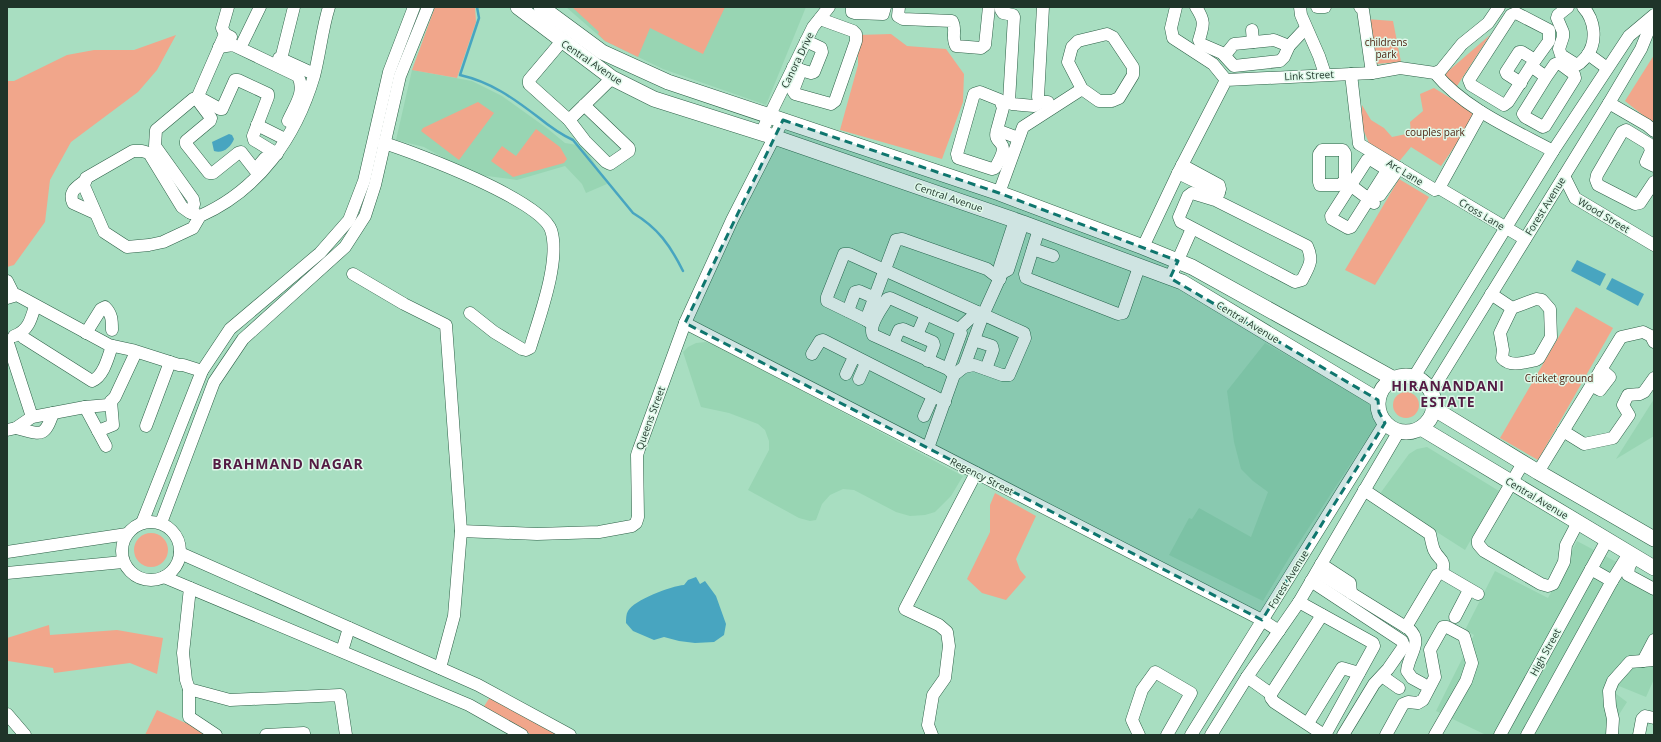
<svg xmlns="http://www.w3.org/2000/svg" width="1661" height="742" viewBox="0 0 1661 742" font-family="'Open Sans',sans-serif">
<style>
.built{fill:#98d5b3}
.green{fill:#f1a68b}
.water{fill:#48a5c0}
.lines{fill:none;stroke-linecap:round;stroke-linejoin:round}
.stream{stroke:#48a5c0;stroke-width:2.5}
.minor-casing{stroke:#2d6047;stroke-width:13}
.major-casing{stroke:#2d6047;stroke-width:16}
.minor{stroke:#fff;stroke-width:12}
.major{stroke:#fff;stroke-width:15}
.marked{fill:#0f766e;fill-opacity:0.2;stroke:#0f766e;stroke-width:3;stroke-dasharray:8 5;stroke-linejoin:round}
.labels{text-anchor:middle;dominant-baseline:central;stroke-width:3;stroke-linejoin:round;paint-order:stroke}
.park-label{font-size:10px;fill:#491b09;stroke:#def8e9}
.street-label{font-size:10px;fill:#1f3429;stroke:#def8e9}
.district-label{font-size:14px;font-weight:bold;letter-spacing:1px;fill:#531a43;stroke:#def8e9}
</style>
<rect width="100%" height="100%" fill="#a8dec1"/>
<!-- built -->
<g class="built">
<polygon points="566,7 806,7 766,105 663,69 605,41"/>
<polygon points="412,70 472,81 502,96 548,129 565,143 584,146 607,184 586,193 582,184 565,166 517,180 472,174 424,147 396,140"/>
<polygon points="706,342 715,345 963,476 951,496 935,512 925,515 910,516 896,512 854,490 843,489 830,495 822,504 816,520 810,521 799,518 748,490 769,450 769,441 765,430 758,424 729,413 701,407 683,352 688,347 696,343"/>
<polygon points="1265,343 1374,405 1376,425 1289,558 1263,601 1169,555 1189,518 1192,519 1199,508 1251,537 1268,492 1253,481 1241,469 1234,442 1227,391"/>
<polygon points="1654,399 1654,436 1616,459"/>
<polygon points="1427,447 1499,491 1465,550 1379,495 1409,454 1417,449"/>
<polygon points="1577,541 1654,582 1654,679 1646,697 1619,686 1615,693 1627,702 1613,724 1619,728 1618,735 1486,735 1436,711 1474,635 1465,630 1495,571 1548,598"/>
</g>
<!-- green -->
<g class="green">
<polygon points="435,7 475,7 476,22 457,78 412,70"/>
<polygon points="572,7 725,7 703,54 650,28 638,57 605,41 598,34 599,32"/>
<polygon points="1367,19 1393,21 1401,62 1375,64"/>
<polygon points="891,34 907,46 946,49 964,74 963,102 942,159 840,130 858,65 858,35"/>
<polygon points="176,35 157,70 138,92 71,142 50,180 45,222 14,265 7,267 7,81 14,81 67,55 94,50 134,50"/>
<polygon points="1490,35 1457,86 1446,80 1446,73"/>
<polygon points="1654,55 1654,124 1625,101"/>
<polygon points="1434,88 1475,113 1457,143 1441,166 1411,147 1397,164 1369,143 1362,127 1362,105 1371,120 1384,128 1392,137 1411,133 1410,122 1423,111 1420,94"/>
<polygon points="478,102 494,113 459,160 421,131 423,128"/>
<polygon points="536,129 560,147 567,159 564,163 513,177 491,161 502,146 516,156"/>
<polygon points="1399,179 1429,197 1375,285 1345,270"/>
<polygon points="1576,307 1613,328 1538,460 1500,438"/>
<circle cx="1406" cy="405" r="13"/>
<polygon points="995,493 1036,516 1016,559 1020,570 1026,577 1006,600 982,593 967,579 990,532 990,505"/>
<circle cx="151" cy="550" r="17"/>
<polygon points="49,625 50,635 117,630 163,638 157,674 130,663 54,673 53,668 8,661 7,638"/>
<polygon points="490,697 559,735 532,735 483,708"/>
<polygon points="157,710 212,735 145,735"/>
</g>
<!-- water -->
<g class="water">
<path d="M229,134L232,135L234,139C231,147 223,154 214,151L212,142Z"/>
<polygon points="1577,260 1606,274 1600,286 1571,271"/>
<polygon points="1612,278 1644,294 1638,306 1606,289"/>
<path d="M696,577L700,584L705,581L716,596L726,624L724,635L714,642L695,643L679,641L664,637L654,640L633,631L626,623C626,619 626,614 628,611C634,600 671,586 684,585L688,580Z"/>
</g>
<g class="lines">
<!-- stream -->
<path class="stream" d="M477,7L479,18L460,75C491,82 513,98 538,117C549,126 560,134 573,140L633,213C658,228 670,245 683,271"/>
<!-- minor casing -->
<g class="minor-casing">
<g id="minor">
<polyline points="228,7 222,28 225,34 231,37"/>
<polyline points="852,7 852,12 855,13 883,14 885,7"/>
<path d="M899,7L898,16L903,19L952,21C957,28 951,38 956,46L981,48L985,45L989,7"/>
<polyline points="1001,7 1001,10 1003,13 1013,15 1014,17 1009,101 1012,104 1034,106 1041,102"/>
<polyline points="1043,7 1038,97 1041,102 1048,102"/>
<polyline points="1176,7 1171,28 1173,38 1213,64 1226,80"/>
<path d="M1196,7C1205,21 1204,24 1199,40L1201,44L1222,53L1234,66L1280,61L1284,57L1289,46L1306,28"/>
<polyline points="1300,7 1301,15 1319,56 1325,74"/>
<polyline points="1317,7 1325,7"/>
<polyline points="1360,7 1363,10 1372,73"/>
<path d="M1568,7L1558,15L1557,18L1563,32V37L1559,49L1561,55L1577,65C1581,63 1583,60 1586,57C1598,42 1595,20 1583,7"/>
<polyline points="1252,30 1253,42"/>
<polyline points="225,34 198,96 200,98 220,109 222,109 235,80 238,80 268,94 268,97 253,136 254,140 277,154"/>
<polyline points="562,41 529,80 529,84 569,120"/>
<polyline points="243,42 260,7"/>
<path d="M219,47L233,45L298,76C306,92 295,105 288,121"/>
<polyline points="1588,54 1607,68"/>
<polyline points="1225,55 1234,44 1274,40 1289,46"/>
<polyline points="279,58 314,74"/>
<polyline points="281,59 294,7"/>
<polyline points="1531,66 1549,41 1549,30 1516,13 1511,15 1469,80 1471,85 1504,105 1508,102 1531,66 1546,77 1555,64 1559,63 1574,74 1575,78 1545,126 1543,127 1525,117 1523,114 1546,77"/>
<polyline points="793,67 801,70 793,91 795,94 831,104 835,101 856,41 856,34 853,31 820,19"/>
<polyline points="801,70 811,73 814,72 822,52 821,48 806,41"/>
<polyline points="1435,73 1441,70 1462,44 1488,23 1499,7"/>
<polyline points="1351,74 1359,144 1435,190 1439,188 1481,112"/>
<polyline points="1521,83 1507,74 1506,72 1519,52 1522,52 1535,60"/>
<polyline points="1609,103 1647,125 1654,131"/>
<polyline points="584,105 629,148 629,151 610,164 606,162 585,141 569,120 612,78"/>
<polyline points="257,125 281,137"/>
<path d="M997,130C993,142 1004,141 1003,150C1002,156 998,163 995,168L992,169L958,158L957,154L974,94L980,92L1000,100L1003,108L997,130L1018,138"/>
<polyline points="761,133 813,27 829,7"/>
<path d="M384,143C416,153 541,200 551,230C561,260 539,318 530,348L526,350L522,349L494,332L470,313"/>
<polygon points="1370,159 1386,169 1386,172 1351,227 1348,228 1332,219 1331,216 1367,160"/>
<path d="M1182,165L1219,185L1220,189L1215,200L1307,246C1314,261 1309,266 1302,280L1295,282L1181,222L1179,217L1188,196L1192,193L1215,200"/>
<polyline points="1654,166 1646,162 1651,151 1649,144 1626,130 1622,132 1597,175 1596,180 1598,185 1635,204 1640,203 1654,182"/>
<polyline points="1178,173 1219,193"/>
<polyline points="1564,176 1575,198 1654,245"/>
<path d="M86,180C77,187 68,191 73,203L95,213"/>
<polyline points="1345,181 1339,185 1320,185 1319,182 1319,154 1322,150 1343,150 1345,153 1345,181 1374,203"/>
<polyline points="1439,188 1525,239"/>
<polyline points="999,193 1023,127 1082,89 1099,101 1112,101 1119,98 1133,75 1133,67 1113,37 1107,34 1078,41 1072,47 1068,62 1082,89"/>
<polyline points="1380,195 1399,168"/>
<polyline points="191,213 194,204 193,199 155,146 156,130 193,99 196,98 211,118 210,121 186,141 186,144 209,173 213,173 238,153 241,152 255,170 265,158"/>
<path d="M200,216L193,228L163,242L149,245L127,247L104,232L84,186L86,178L133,151H142L149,153L182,207L189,212L200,216C259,190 296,137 314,76C320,53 322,29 329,7"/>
<polyline points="1039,229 1025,274 1026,278 1118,314 1123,313 1139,267"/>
<path d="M1143,247L1178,173L1226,80L1372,73L1400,68L1435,73C1465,109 1512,129 1553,151"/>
<polyline points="1033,249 1053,256"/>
<polyline points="1002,273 1008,270 1023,223"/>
<polyline points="353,274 404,304 446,325 461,531 454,616 440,668"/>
<polyline points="1170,278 1190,233"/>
<polyline points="7,281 14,295"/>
<path d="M1491,294L1512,308L1536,299L1542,300L1550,309L1551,337L1539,358L1536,360C1525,362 1511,368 1502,358L1503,350L1500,333L1512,308"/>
<polyline points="7,298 17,295 109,345 132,350 179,365 183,365 202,371"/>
<polyline points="848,311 855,292 859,291 875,298"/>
<polyline points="866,320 827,301 827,297 844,254 849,254 1024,333 1025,338 1009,375 1002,375 974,365 964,367"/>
<polyline points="685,323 1262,620 1279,631"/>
<polyline points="872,324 866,320 896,240 902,239 987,269 1000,279"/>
<polyline points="959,329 977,312"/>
<path d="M86,333L101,309L105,307C112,314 112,320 112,330"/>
<path d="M20,334L24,338L92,381C104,376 108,357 112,346"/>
<polyline points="917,335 926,314"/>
<path d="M14,336C28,331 31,320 35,306"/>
<polyline points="7,340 32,417"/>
<polyline points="974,340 992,346 993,350 986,369"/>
<polyline points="893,344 899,330 903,329 933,342 934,345 928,361"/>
<polyline points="812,354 820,341 823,340 945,402"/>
<path d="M948,369L961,333L959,329L890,298L887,299C882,309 868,325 873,335L948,369L954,375"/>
<polyline points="846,374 854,357"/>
<polyline points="1414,377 1553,151 1629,36 1654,15"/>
<polyline points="859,379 866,363"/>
<polyline points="1591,385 1600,390 1610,377 1601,369"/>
<polyline points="1431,392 1609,103 1641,49 1654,17"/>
<polyline points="85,407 106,446"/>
<polyline points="924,416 933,396"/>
<polyline points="146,426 170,362"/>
<path d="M16,428C41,434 44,439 53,413"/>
<polyline points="7,430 16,428 32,417 85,407 108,405 115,397 136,352"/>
<polyline points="98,431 113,425 111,401"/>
<polyline points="1563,431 1584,444 1613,438 1629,415 1623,405 1628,395 1640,394 1644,392 1654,378"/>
<polyline points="928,448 954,375 964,367 983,315 1002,273 1000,266 1015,220"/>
<polyline points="1523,463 1478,540 1478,544 1484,551 1541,584 1548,586 1553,584 1564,562 1566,545 1578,522"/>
<polyline points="1538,472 1621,337 1643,332 1651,336 1654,342"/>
<path d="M1364,490L1430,534C1431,539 1432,545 1434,550C1439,561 1446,558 1442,573"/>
<circle cx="151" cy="551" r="29"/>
<polyline points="142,523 202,371 230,329 320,253 349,220 364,181 389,72 414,7"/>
<polyline points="161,523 214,382 243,339 345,247 365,216 375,185 400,76 428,7"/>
<polyline points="461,531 537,534 599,532 632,526 636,523 638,517 637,455 639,449 685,323 732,220 783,120"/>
<polyline points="7,552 127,534"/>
<polyline points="180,553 478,685 570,735"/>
<polyline points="1634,557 1629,567 1628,575 1654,589"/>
<polyline points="1321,564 1350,583 1351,593"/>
<path d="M1317,572L1409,629C1424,642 1408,655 1407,671L1412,678L1423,684"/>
<polyline points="7,573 123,562"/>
<polyline points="164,577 469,705 522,735"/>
<polyline points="1311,581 1402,641 1404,646 1388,669 1374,684 1343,735"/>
<polyline points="1612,581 1628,555"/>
<polyline points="190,588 183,653 186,680 189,689 189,717 216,735"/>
<polyline points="1299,602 1373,643 1374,646 1325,735"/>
<polyline points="1322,615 1271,694 1271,698 1274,702 1324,735"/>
<polyline points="1455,617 1469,590"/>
<polyline points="1406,627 1437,575 1442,573 1478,594"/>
<polyline points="342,651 349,628"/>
<polyline points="1643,661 1654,640"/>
<polyline points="1382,676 1399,688"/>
<polyline points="1247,677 1271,694"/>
<polyline points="189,689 230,700 340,695 346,735"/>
<polyline points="7,714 25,735"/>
<polyline points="1308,723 1342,668 1359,673"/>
<polyline points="266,735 304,733 304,735"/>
<polyline points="932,735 928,725 933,695 945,678 949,646 947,632 939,625 905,609 976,473"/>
<polyline points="1139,735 1132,720 1142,690 1155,672 1191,693 1167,735"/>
<polyline points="1191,735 1385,423"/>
<polyline points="1211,735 1247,677 1299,602 1399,431"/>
<polyline points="1386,735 1403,704 1408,702 1418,703 1423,700 1435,677 1430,650 1443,627 1447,627 1464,636 1472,663 1466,681 1435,735"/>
<polyline points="1500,735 1607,540"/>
<polyline points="1527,735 1612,581 1591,569"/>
<polyline points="1612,735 1613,719 1610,706 1609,691 1613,681 1630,662 1654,660"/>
<polyline points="1639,735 1642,719 1645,716 1654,718"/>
</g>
</g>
<!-- major casing -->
<g class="major-casing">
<g id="major">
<polyline points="518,7 612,78 654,99 774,137 1023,223 1182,282 1378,400"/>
<polyline points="541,7 602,52 668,82 999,193 1143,247 1192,267 1394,379"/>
<circle cx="1406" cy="404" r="28"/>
<polyline points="1433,408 1538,472 1654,539"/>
<polyline points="1421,428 1654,568"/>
</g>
</g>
<!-- minor -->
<use href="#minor" class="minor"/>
<!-- major -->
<use href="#major" class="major"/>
</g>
<!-- marked area -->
<path class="marked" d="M783,120L999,193L1178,261L1170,278L1378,400L1379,412L1385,423L1262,620L685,323Z"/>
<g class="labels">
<!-- park labels -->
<g class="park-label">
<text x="1386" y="42">childrens<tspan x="1386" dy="12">park</tspan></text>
<text x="1435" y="132">couples park</text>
<text x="1559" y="378">Cricket ground</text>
</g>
<!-- street labels -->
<g class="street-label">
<text transform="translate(797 60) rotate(-64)">Canora Drive</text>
<text transform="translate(592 62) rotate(34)">Central Avenue</text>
<text transform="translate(1309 75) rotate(-3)">Link Street</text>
<text transform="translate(1405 172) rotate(31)">Arc Lane</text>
<text transform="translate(949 197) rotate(19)">Central Avenue</text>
<text transform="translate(1545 206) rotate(-58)">Forest Avenue</text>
<text transform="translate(1482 214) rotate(31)">Cross Lane</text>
<text transform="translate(1604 215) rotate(31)">Wood Street</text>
<text transform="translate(1248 322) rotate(31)">Central Avenue</text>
<text transform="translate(650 418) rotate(-70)">Queens Street</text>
<text transform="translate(982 476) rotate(27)">Regency Street</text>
<text transform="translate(1537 498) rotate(31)">Central Avenue</text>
<text transform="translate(1288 579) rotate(-58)">Forest Avenue</text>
<text transform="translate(1545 652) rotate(-61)">High Street</text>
</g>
<!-- district labels -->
<g class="district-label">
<text x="1448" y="385">HIRANANDANI<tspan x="1448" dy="16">ESTATE</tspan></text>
<text x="288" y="463">BRAHMAND NAGAR</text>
</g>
</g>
<!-- border -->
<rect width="1661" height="742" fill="none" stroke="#1f3429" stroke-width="16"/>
</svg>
